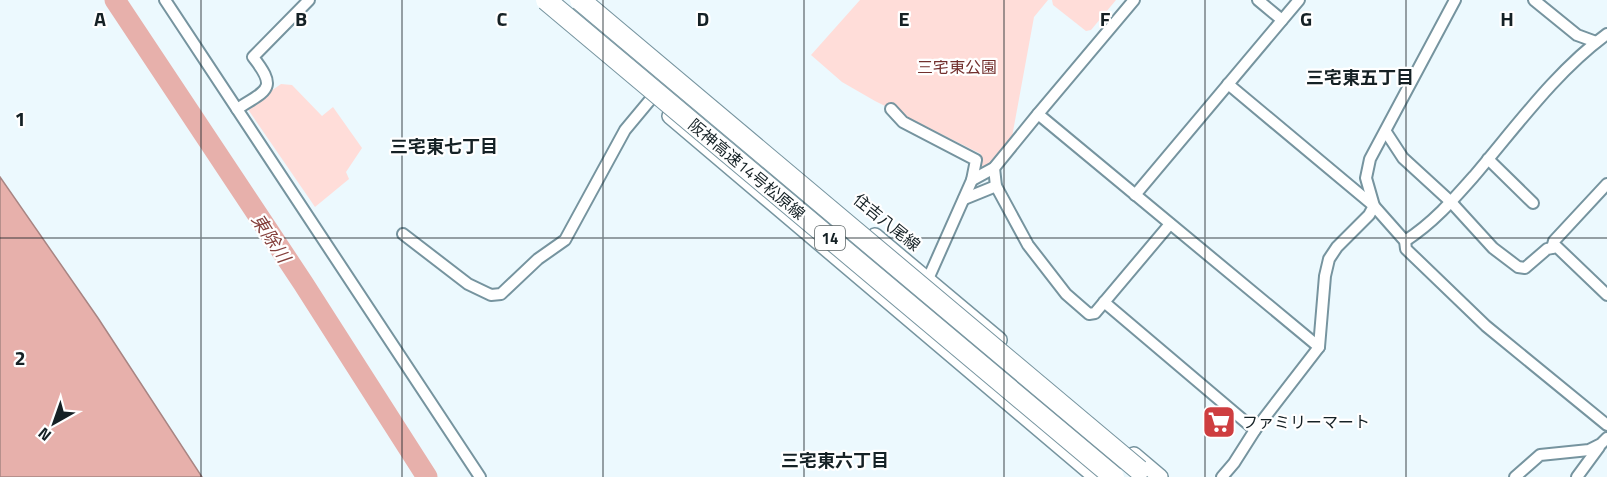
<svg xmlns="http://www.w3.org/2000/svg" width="1607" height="477" viewBox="0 0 1607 477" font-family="'Titillium Web','Noto Sans JP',sans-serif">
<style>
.green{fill:#ffddd9}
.water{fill:#e7b0ab;stroke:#a88583;stroke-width:1.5}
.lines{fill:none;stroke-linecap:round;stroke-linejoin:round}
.river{stroke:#e7b0ab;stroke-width:21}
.minor-casing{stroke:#76949f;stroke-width:14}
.secondary-casing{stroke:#76949f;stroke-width:18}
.minor{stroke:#fff;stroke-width:10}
.secondary{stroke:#fff;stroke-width:15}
.motorway-bridge-casing{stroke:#76949f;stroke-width:22;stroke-linecap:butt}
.motorway-bridge{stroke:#fff;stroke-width:20}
.grid{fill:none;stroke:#152125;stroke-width:1.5;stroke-opacity:0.55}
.labels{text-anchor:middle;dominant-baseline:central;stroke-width:4.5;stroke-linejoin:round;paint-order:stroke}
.shield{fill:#fff;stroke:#5b6466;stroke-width:1.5}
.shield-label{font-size:15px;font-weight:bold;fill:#152125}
.park-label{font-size:16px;fill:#722f2d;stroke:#fff}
.street-label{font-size:16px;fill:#152125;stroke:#fff}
.poi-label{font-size:16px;fill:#152125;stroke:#fff;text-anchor:start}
.neighbourhood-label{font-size:18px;font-weight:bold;fill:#152125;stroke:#fff}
.water-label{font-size:18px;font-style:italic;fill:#85403c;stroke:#fff}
.grid-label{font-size:20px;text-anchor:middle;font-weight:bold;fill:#152125;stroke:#fff;stroke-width:4.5;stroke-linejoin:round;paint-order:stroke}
</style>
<rect width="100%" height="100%" fill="#ecf9fe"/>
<!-- green -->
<g class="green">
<polygon points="860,0 1048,0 1034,17 1012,137 989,168 977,173 981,154 875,101 842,82 811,55"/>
<polygon points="1052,0 1116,0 1091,30 1086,31 1053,5"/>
<polygon points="281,84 292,85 322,116 333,107 362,148 346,172 349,179 315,207 247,108"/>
</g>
<!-- water -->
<polygon class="water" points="0,177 98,318 202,477 0,477"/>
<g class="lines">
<!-- river -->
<polyline class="river" points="115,0 303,283 427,477"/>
<!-- minor casing -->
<g class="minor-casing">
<g id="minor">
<polyline points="165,0 480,477"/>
<polyline points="1258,0 1282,20"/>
<polyline points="1534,0 1577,35 1596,42"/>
<polyline points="1228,84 1374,206 1405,241 1406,249 1486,326 1607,425"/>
<path d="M237,109C266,90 279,90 253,57L309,0"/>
<polyline points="891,109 903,122 976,160 972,180 928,279 923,284"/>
<polyline points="1038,114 1134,0"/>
<polyline points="1386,132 1403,158 1451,202 1493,248 1518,267 1525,268 1547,249 1557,247 1607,295"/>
<polyline points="1488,159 1533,203"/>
<polyline points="994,168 996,186 1028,245 1066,294 1089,314 1095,313 1170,224"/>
<polyline points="972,180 994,168 1038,114 1319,347"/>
<polyline points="1135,195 1299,0"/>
<polyline points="964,199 996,186"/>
<polyline points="403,234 468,284 491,295 501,294 538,259 565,240 625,130 650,100"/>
<path d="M1405,241C1433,223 1453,200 1475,175C1515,128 1557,70 1607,34"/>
<polyline points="1552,248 1554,241 1607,184"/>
<polyline points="1104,302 1255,430"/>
<polyline points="1222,477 1234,463 1255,430 1319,347 1325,276 1329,259 1337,247 1369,215 1374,206 1366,178 1370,159 1455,0"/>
<polyline points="1515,477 1540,455 1589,450 1601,444 1607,438"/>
<polyline points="1577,477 1599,447"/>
</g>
</g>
<!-- secondary casing -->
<g class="secondary-casing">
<g id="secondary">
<polyline points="670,116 1096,477"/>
<polyline points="875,236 999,340"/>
<polyline points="1134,455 1160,477"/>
</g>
</g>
<!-- minor -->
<use href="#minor" class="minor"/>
<!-- secondary -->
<use href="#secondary" class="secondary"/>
<!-- motorway-bridge casing -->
<g class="motorway-bridge-casing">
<g id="motorway-bridge">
<polyline points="546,0 1114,477"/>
<polyline points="580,0 1139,470"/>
</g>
</g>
<!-- motorway-bridge -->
<use href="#motorway-bridge" class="motorway-bridge"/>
</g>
<!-- grid -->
<path class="grid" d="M201,0V477M402,0V477M603,0V477M804,0V477M1004,0V477M1205,0V477M1406,0V477M0,238H1607"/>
<!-- icons -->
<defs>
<g id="supermarket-square" transform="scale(1.725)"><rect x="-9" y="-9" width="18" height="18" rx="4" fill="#ce3e40" stroke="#fff"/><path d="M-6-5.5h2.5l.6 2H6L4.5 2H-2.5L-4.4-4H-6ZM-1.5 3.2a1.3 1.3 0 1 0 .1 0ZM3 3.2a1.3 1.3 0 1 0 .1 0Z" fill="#fff"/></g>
</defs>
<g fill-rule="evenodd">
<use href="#supermarket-square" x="1219" y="422"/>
</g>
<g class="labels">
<!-- shield labels -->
<rect class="shield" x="815" y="226" width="30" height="24" rx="4.5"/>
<g class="shield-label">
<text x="830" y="238">14</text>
</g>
<!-- park labels -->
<g class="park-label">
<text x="957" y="67">三宅東公園</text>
</g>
<!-- street labels -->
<g class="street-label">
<text transform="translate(747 169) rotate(40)">阪神高速14号松原線</text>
<text transform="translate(887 222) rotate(39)">住吉八尾線</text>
</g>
<!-- poi labels -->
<g class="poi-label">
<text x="1242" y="422">ファミリーマート</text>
</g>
<!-- neighbourhood labels -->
<g class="neighbourhood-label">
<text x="1360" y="77">三宅東五丁目</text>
<text x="444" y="146">三宅東七丁目</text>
<text x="835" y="460">三宅東六丁目</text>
</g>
<!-- water labels -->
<g class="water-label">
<text transform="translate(271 238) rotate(57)">東除川</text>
</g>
</g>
<g class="grid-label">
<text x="100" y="26">A</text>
<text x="301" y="26">B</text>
<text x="502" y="26">C</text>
<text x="703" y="26">D</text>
<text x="904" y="26">E</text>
<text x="1105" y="26">F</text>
<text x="1306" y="26">G</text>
<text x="1507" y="26">H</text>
<text x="20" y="126">1</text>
<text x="20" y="365">2</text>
</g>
<!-- north arrow -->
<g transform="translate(54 423) rotate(220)" stroke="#ffffff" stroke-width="4.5" paint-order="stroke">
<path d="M0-4.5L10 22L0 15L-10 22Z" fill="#152125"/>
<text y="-9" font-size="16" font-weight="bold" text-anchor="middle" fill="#152125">N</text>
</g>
</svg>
